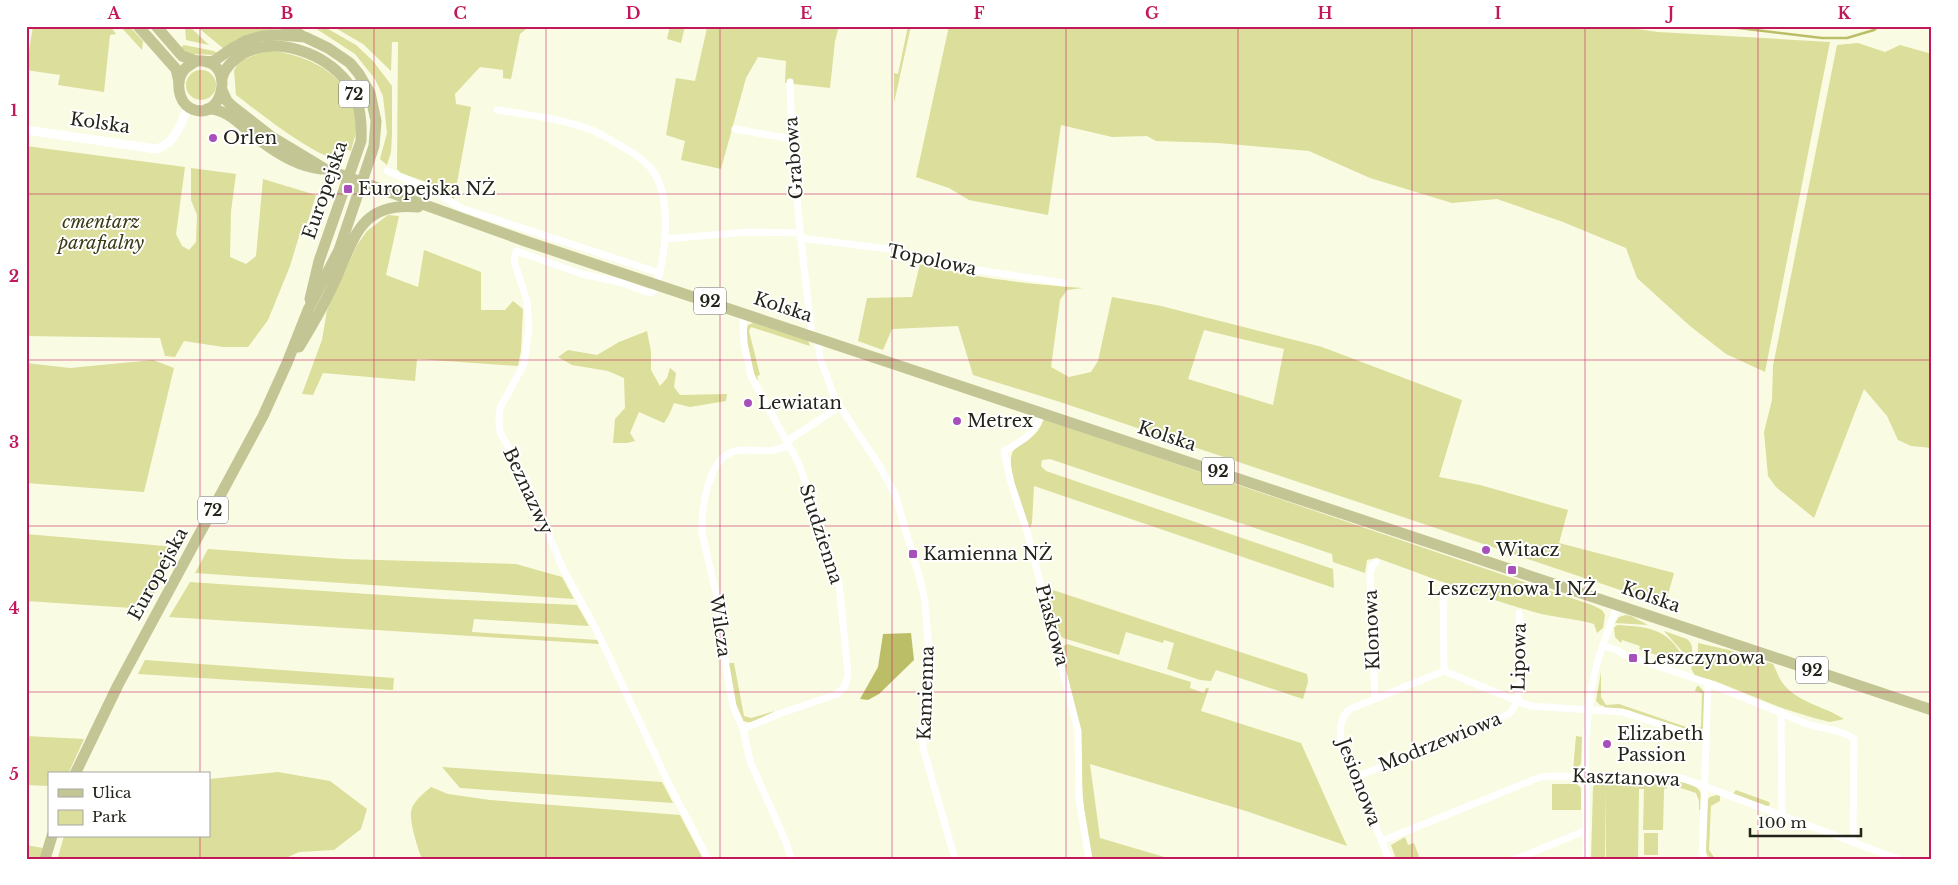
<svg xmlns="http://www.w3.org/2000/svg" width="1958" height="885" viewBox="0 0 1958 885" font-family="'Libre Baskerville',serif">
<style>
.green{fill:#dcde9b;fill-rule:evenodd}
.water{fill:#bcbe67}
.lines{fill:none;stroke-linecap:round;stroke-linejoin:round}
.stream{stroke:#bcbe67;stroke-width:2.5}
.minor{stroke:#fff;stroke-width:7}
.tertiary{stroke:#fff;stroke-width:9}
.primary{stroke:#c4c595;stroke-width:11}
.grid{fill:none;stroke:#c2185b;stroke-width:1;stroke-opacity:0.55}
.poi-dot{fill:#a74fbb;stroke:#fff;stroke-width:2}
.labels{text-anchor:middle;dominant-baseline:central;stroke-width:4;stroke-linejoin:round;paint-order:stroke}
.shield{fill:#fff;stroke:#66665f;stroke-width:1}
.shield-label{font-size:16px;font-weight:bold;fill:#24241b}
.street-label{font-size:18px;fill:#24241b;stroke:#fff}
.poi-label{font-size:18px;fill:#24241b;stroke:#fff;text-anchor:start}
.park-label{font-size:18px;font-style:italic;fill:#3a3a15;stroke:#fff}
.neatline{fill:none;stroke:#c2185b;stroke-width:2}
.grid-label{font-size:16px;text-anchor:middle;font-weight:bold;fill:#c2185b}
</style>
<rect width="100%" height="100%" fill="#fafbe3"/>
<!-- green -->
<g class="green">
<polygon points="33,26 110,26 116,34 110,35 104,92 58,85 60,75 26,70"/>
<polygon points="120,26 129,26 143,41 142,50"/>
<polygon points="185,26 189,26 209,45 186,40"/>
<path d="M196,26H280L283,29C259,31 243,33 224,49Z"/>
<polygon points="312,26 323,26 356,45 373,61 392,86 392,133 391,152 387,165 380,159 387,133 383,96 375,79 355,54"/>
<polygon points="332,26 530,26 520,34 511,79 503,78 503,70 480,67 455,94 456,104 471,107 454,199 432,184 401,173 397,169 398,42 392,42 391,71 363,44"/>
<polygon points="670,26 685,26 681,43 667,39"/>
<polygon points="700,26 839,26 835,41 830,88 785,83 786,61 758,57 746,78 721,169 681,160 685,141 666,135 676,78 695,81 707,28"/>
<polygon points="908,26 911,26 894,103 894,73 898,74"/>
<polygon points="949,26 1616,26 1658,32 1830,42 1765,372 1726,354 1690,326 1637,278 1626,248 1563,222 1497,199 1452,203 1370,178 1309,151 1218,143 1156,141 1147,136 1112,137 1061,125 1048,215 969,200 949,188 916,177"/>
<polygon points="1858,43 1885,52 1900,45 1932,54 1932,448 1911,446 1898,440 1887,416 1864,389 1814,518 1776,487 1768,476 1764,432 1772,400 1773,366 1837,45"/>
<polygon points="184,45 214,51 218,54 216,55 190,54 180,48"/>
<path d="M272,51C315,56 361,82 356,132C355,138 352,145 351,151L338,146L337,154L340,161C311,154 261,114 236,95L234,70L237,66L235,63L262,52Z"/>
<circle cx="201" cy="85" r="15"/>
<polygon points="26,146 185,167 176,234 182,246 189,250 196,242 197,215 191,200 191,168 236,174 231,211 230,257 246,264 256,256 263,179 316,195 308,221 300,233 290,266 268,320 248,347 223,347 184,341 175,357 165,356 160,338 26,336"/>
<polygon points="388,215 399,216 386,275 418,287 424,250 481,272 481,310 505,310 513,301 523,309 521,351 518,366 417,359 415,381 323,373 313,395 302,394 322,340 327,310 357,245 367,231"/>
<path d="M920,264C974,278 1028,284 1083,288L1067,290L1060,300L1051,367L1069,377L1091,372L1098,361L1112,297L1161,306L1322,347L1462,400L1439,477L1480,485L1568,510L1559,543L1674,573L1665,605L1060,402L973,375L958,326L892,329L883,350L858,341L867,298L912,297ZM1204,330L1284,349L1273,405L1188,379Z"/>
<path d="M753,323L808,340L810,346L751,327L749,331L760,375L757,376L758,379L757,380C751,368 743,337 748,325Z"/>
<polygon points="647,331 651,352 651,370 660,386 667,378 670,368 676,373 674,387 680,395 727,394 726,401 690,407 674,403 669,415 664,423 639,412 630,433 635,441 627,443 613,443 615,419 625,408 624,378 608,371 572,365 558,357 568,350 597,355 619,342"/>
<polygon points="153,360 174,368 144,492 26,483 26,363 70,368"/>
<path d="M1044,419L1592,605L1602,610L1605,615L1603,628L1597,633L1594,624C1574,618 1554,618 1534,612C1481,597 1429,577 1377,558L1367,560L1365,573L1333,562L1332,554L1050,459L1042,460L1041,466L1046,471L1333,569L1334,588L1034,486L1032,523L1029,530C1024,515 1002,460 1015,449C1028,439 1037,437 1044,419Z"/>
<polygon points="26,534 176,547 147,609 26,601"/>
<polygon points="208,549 343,559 516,564 562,577 574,599 195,573"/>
<polygon points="190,582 442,599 577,605 589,626 474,619 472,632 598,640 599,644 169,617"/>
<polygon points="1053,590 1307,674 1308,682 1303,699 1216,670 1211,681 1200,680 1167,669 1174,643 1164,640 1163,643 1126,632 1119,655 1063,638 1055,631 1045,593"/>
<polygon points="1626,615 1631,616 1648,625 1615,623 1619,617"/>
<path d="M1617,625C1649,627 1668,628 1684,659L1682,661H1674L1639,649L1640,646L1622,640L1621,643L1615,637L1614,628Z"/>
<path d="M1664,631L1687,639C1694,645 1693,652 1689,659Z"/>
<path d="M1698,643L1729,650L1773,664C1776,669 1777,674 1780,679C1792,701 1824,706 1844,719L1830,722L1814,718L1782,708L1715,681L1695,676L1691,668L1698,658Z"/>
<polygon points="1067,644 1191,682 1190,688 1204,693 1206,688 1209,688 1201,711 1301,743 1347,846 1246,811 1090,764 1100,838 1171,859 1093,859 1087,842 1081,776 1081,743 1060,648"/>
<polygon points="145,660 394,678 393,690 138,674"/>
<polygon points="728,663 734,663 744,716 751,718 775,711 752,723 743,721 738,714"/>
<polygon points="1601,672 1601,697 1606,705 1619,704 1695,730 1701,727 1702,693 1695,691 1697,686 1699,686 1705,693 1704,727 1701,731 1694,734 1628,710 1604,708 1604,706 1600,705 1596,701"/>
<polygon points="26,736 84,739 68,774 49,774 49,786 26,785"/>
<polygon points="1576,736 1582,737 1581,764 1575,770 1573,770"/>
<polygon points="442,767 662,782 673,803 460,788"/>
<polygon points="278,772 330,781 367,809 361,829 334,850 299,852 284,859 59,859 58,857 64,836 209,836 209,779"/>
<path d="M1664,780C1674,781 1698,782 1701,794C1702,799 1701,805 1702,810H1699V801L1696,793L1672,785H1667V788L1664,789L1663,830H1643L1644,789H1639L1638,858L1606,857V789L1605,859H1591L1593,787L1598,782L1664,783Z"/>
<polygon points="1552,784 1577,784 1581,788 1581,810 1552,810"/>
<path d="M431,787L448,794L490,800L680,815L703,859H417L421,857C417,845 410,824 411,812C412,802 424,793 431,787Z"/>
<polygon points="1736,790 1769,802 1770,805 1767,806 1733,794"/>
<path d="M1717,795L1720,796V801L1711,806L1709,850L1714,857L1719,859C1712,859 1708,859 1706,851L1708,799L1710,797Z"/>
<rect x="1644" y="833" width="14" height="22"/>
<polygon points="1405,837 1408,845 1414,843 1420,859 1396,859 1391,845"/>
<polygon points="26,845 43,848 40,859 26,859"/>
</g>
<!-- water -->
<polygon class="water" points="911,633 914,660 879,694 868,700 860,699 878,667 883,634"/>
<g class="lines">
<!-- stream -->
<polyline class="stream" points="1722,26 1822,38 1847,38 1874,30 1879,26"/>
<!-- minor -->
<g class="minor">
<path d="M790,82C792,164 801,245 811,327L809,334"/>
<path d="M497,110C530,115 564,119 594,131C603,135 612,141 621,146C630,151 641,158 649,166C674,193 666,259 654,291L649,293L623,283L582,274L516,251L514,261L527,301L529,326L524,364L500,408L499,419L500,432L526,480L563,569L597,631L668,782L708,859"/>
<polyline points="735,129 792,139"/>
<polyline points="387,171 432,190 461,208 660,273"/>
<polyline points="800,238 897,250 951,266 1064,283"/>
<polyline points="665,239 749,232 800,233"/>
<polyline points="818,337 820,358 836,401 879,465 895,494 921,583 925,602 930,664 923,723 923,748 955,859"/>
<path d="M1042,412C1033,436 1025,439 1004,451L1011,483L1027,531L1078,731L1079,799L1089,859"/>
<polyline points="787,441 839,407"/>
<path d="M789,445C766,456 757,447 735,451C708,457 701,510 702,533L718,601L726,666L733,706L743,729L750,761L786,842L791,859"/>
<polyline points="1443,586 1444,671"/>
<path d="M1603,646L1617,650L1625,655L1708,683L1807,724C1825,730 1838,728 1854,739L1853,842"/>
<polyline points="1375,699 1370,575 1372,566 1376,562"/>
<polyline points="1781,712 1782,816"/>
<polyline points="743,729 779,714 837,694 845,686 848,674 839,583 799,464 751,376 744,343 743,323 745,313"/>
<path d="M1356,777L1509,714C1528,694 1520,639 1519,613"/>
<polyline points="1382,841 1540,777 1556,776 1670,777 1685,779 1898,859"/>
<path d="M1389,859L1341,740C1339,729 1341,716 1350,709L1444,671L1530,706L1622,712L1706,739"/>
<polyline points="1516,859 1587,830"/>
<path d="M1586,859C1587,802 1582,736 1593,680C1598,654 1609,629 1618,604"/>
<polyline points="1702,859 1708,683"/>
</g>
<!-- tertiary -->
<path class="tertiary" d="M26,130L156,149C177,143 179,124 189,107"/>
<!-- primary -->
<g class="primary">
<polyline points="138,26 176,69 179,82"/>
<polyline points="156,26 182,56 196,61"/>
<polyline points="285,26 301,35"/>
<path d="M196,61C238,56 224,126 190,108C178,101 175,81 184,70C187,66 192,64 196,61Z"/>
<path d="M222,78C225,67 234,59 244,53C278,36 324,53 347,82C360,100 362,120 361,141L319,261L310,299"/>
<polyline points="222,90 227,101 231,105 272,137 325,169 528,242 1932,710"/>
<path d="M207,109C228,108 243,128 258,139C276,153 299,167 321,169"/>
<path d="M299,347C312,326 324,305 334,283C354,240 359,201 418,207"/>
<polyline points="75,774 118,685 263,416 287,363 308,310 339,250 374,146 376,121 370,93 359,74 350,63 328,48 305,37 280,35 262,36 245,41 231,49 214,61 207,62"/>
<polyline points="45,859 52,836"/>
</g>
</g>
<!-- grid -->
<path class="grid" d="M200,26V774M374,26V859M546,26V859M720,26V859M892,26V859M1066,26V859M1238,26V859M1412,26V859M1585,26V859M1758,26V859M26,194H1932M26,360H1932M26,526H1932M26,692H1932M200,836V859"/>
<!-- markers -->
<g class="poi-dot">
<circle cx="213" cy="138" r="5"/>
<rect x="343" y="184" width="10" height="10" rx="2.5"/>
<circle cx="748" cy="403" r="5"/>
<circle cx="957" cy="421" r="5"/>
<circle cx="1486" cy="550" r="5"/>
<rect x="908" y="549" width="10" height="10" rx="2.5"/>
<rect x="1507" y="565" width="10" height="10" rx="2.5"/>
<rect x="1628" y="653" width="10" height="10" rx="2.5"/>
<circle cx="1607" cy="744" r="5"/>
</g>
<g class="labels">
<!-- shield labels -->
<g class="shield">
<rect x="339" y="80.5" width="30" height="27" rx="4"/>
<rect x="694" y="287.5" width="32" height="27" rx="4"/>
<rect x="1202" y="457.5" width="32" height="27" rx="4"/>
<rect x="198" y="496.5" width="30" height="27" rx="4"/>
<rect x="1796" y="656.5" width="32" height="27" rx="4"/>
</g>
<g class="shield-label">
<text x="354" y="94">72</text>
<text x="710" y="301">92</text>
<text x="1218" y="471">92</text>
<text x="213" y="510">72</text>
<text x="1812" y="670">92</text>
</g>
<!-- street labels -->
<g class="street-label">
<text transform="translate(100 123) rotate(8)">Kolska</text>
<text transform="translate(794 158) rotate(-94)">Grabowa</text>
<text transform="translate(325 190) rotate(-71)">Europejska</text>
<text transform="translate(932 260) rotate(12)">Topolowa</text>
<text transform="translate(783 307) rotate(18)">Kolska</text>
<text transform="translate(1167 436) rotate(18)">Kolska</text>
<text transform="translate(528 491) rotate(65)">Beznazwy</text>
<text transform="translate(821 534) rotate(72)">Studzienna</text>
<text transform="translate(158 574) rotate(-61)">Europejska</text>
<text transform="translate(1651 597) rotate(19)">Kolska</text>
<text transform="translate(1052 625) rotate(75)">Piaskowa</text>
<text transform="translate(720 626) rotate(82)">Wilcza</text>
<text transform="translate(1372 630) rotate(-92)">Klonowa</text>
<text transform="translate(1519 657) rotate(-89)">Lipowa</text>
<text transform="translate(926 693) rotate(-88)">Kamienna</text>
<text transform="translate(1440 742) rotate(-22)">Modrzewiowa</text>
<text transform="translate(1626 778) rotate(2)">Kasztanowa</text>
<text transform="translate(1359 782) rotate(69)">Jesionowa</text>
</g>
<!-- poi labels -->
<g class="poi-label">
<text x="223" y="138">Orlen</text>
<text x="358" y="189">Europejska NŻ</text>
<text x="758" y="403">Lewiatan</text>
<text x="967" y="421">Metrex</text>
<text x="1496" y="550">Witacz</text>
<text x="923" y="554">Kamienna NŻ</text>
<text x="1512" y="589" text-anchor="middle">Leszczynowa I NŻ</text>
<text x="1643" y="658">Leszczynowa</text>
<text x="1617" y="734">Elizabeth<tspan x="1617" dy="21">Passion</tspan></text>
</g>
<!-- park labels -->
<g class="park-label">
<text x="101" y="222">cmentarz<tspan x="101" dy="21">parafialny</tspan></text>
</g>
</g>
<!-- border -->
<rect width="1958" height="885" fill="none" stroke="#ffffff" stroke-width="55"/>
<!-- legend -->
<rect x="48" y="772" width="162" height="65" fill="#ffffff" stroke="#a7a7a4"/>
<rect x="58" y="789" width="25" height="8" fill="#c4c595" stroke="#a7a7a4"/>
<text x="92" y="798" font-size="15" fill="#24241b">Ulica</text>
<rect x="58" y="810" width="25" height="15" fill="#dcde9b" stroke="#a7a7a4"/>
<text x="92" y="822" font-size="15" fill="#24241b">Park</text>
<!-- scale -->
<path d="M1750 828v8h111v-8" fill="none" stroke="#24241b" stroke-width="2.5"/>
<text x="1758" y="828" font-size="15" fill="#24241b" stroke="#ffffff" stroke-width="4" paint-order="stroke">100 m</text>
<rect x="28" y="28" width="1902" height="830" class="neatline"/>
<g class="grid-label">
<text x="114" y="19">A</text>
<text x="287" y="19">B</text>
<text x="460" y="19">C</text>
<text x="633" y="19">D</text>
<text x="806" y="19">E</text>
<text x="979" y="19">F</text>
<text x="1152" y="19">G</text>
<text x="1325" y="19">H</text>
<text x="1498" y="19">I</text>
<text x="1671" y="19">J</text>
<text x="1844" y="19">K</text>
<text x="14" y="116">1</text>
<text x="14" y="282">2</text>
<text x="14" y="448">3</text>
<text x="14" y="614">4</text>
<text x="14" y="780">5</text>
</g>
</svg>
